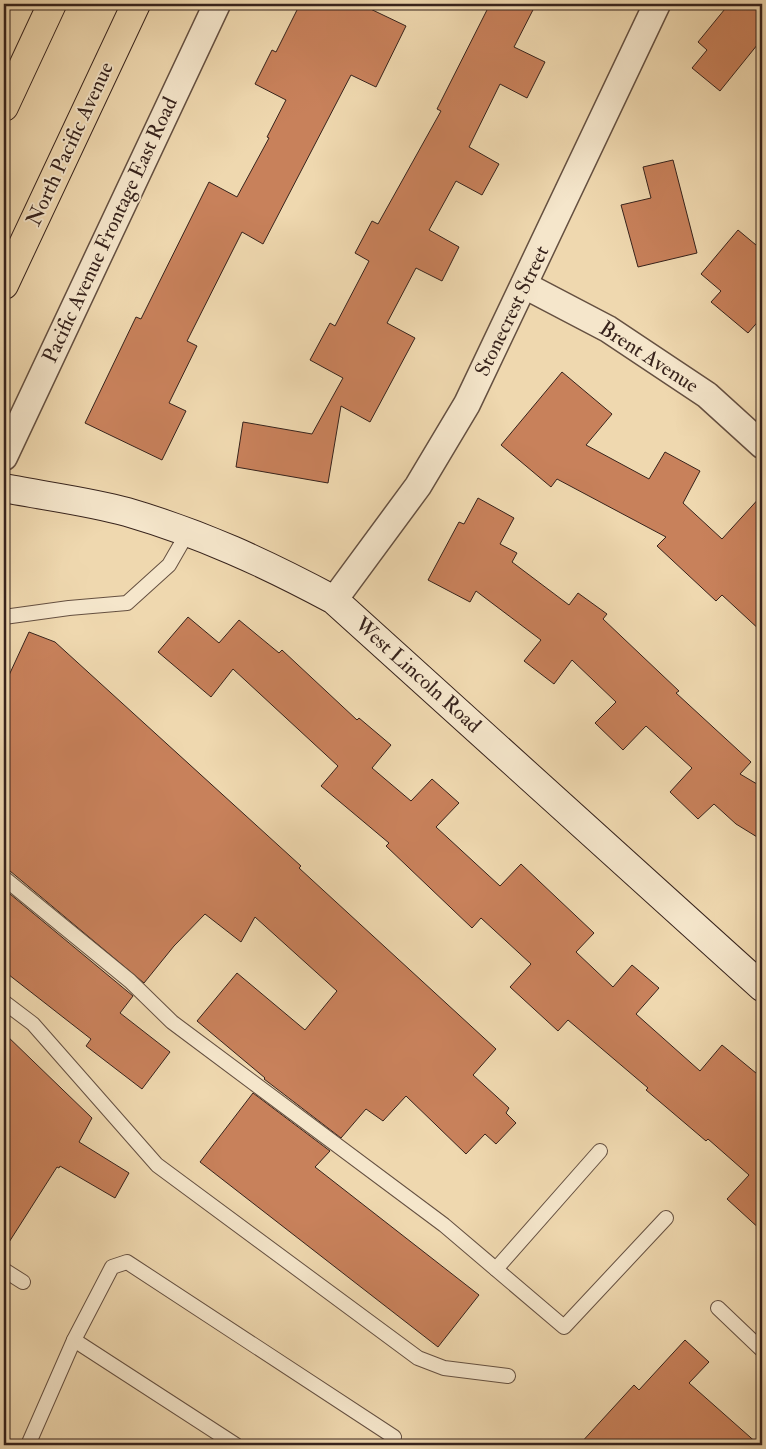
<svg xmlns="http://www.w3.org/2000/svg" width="766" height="1449" viewBox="0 0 766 1449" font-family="'IM FELL Double Pica',serif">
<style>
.building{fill:#c8815b;stroke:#37231c}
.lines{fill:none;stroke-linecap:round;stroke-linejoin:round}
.lane-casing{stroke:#655041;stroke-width:16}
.street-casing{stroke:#655041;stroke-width:29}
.secondary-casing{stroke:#37231c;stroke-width:30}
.primary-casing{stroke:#37231c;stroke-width:30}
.lane{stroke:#f5e6cb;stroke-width:14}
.street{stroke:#f5e6cb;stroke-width:26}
.secondary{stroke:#f5e6cb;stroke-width:28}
.primary{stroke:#efd8af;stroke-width:28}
.labels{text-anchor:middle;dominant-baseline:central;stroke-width:4;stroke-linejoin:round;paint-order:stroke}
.street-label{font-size:21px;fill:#37231c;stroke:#f5e6cb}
</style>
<rect width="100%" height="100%" fill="#efd8af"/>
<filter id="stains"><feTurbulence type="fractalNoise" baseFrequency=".004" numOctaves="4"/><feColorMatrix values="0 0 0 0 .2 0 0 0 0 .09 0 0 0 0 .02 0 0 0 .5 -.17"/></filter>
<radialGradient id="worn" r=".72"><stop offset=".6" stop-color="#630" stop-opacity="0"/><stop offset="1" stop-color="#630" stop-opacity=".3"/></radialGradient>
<!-- building -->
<g class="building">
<polygon points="300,4 360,4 406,26 376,87 351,75 263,244 242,232 187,341 197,346 169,403 186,411 162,460 85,423 136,317 141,319 209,182 237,197 269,138 267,137 286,100 255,84 272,50 276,52"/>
<polygon points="490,4 536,4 514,47 545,62 527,98 500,84 469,147 499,164 482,195 456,181 429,230 459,247 442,281 416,268 387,323 415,338 370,422 341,406 328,483 236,467 243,422 312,434 343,378 310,360 330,323 335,326 369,261 355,253 372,221 378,224 441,111 437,109"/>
<polygon points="729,4 751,4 762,13 762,39 720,91 692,68 707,50 698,42"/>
<polygon points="673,160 697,253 638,267 621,205 651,198 643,167"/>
<polygon points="738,230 762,250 762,317 748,333 711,302 721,291 701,274"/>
<polygon points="562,372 612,414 586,445 649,479 665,452 700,471 683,503 722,539 762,495 762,632 722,595 716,601 657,546 666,537 557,479 551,487 501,445"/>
<polygon points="478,498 514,518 500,544 517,553 512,562 569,605 578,593 607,614 603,619 679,691 676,693 751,762 740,774 762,787 762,840 736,824 714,804 698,819 670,792 692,768 646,726 623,750 595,723 616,702 572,660 554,684 524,661 541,640 476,591 470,602 428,580 459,522 464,524"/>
<polygon points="188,617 219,643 239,620 279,653 282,650 357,720 359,718 391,745 372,768 411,801 432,779 459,803 436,827 500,886 521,864 594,933 576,952 613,987 632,965 659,988 636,1014 700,1071 722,1045 762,1078 762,1231 727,1199 749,1175 708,1139 706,1141 646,1090 648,1088 568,1020 558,1031 510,987 531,964 481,918 472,928 386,846 389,843 321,786 338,766 233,669 211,697 158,652"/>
<polygon points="29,632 55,642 301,866 299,868 496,1049 473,1075 509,1108 506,1113 516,1123 496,1144 485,1134 466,1154 406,1096 383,1121 366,1109 341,1138 264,1079 265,1078 197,1021 237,973 305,1030 337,991 255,917 241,942 205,914 174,946 144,983 10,871 4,869 4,686"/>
<polygon points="4,889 133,996 120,1013 170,1052 142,1089 86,1046 91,1039 4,971"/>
<polygon points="4,1033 92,1118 79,1142 129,1173 115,1198 60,1166 59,1168 57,1167 4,1250"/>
<polygon points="253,1093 330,1151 315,1167 479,1295 438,1347 200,1162"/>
<polygon points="685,1340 709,1362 689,1383 759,1445 579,1445 634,1385 639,1390"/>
</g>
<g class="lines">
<!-- lane casing -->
<g class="lane-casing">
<g id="lane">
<polyline points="4,617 69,608 127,603 169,565 188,532"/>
<polyline points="4,878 130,981 172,1022 444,1225 564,1327 666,1218"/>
<polyline points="4,1002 33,1024 157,1165 418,1358 444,1368 508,1376"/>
<polyline points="496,1269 600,1151"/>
<polyline points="4,1270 23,1282"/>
<polyline points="718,1308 762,1350"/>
<polyline points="74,1340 236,1445"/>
<polyline points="28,1445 74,1340 112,1267 127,1262 394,1437"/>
</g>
</g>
<!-- street casing -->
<g class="street-casing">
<g id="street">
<polyline points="524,285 608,329 707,395 762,445"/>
<polyline points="4,457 217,4"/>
<polyline points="334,600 418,486 467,404 657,4"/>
</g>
</g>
<!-- secondary casing -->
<g class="secondary-casing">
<path id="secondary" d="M4,488C44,496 87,501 127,512C202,534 265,563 334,600L762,987"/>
</g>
<!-- primary casing -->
<g class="primary-casing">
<g id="primary">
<polyline points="4,107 52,4"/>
<polyline points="4,285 136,4"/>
</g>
</g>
<!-- lane -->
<use href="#lane" class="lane"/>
<!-- street -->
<use href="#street" class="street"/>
<!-- secondary -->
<use href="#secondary" class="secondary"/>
<!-- primary -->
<use href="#primary" class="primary"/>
</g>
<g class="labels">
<!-- street labels -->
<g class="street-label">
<text transform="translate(70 144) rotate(-65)">North Pacific Avenue</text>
<text transform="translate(110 230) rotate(-65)">Pacific Avenue Frontage East Road</text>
<text transform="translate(512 311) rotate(-64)">Stonecrest Street</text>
<text transform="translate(649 357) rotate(33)">Brent Avenue</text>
<text transform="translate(418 675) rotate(42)">West Lincoln Road</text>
</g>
</g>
<!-- margin -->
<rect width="766" height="1449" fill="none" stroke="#efd8af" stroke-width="20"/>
<rect x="5" y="5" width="756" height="1439" fill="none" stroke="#37231c" stroke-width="2.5"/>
<rect x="10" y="10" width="746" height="1429" fill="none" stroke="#37231c"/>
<rect width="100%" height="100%" filter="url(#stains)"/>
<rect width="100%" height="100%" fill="url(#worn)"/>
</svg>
